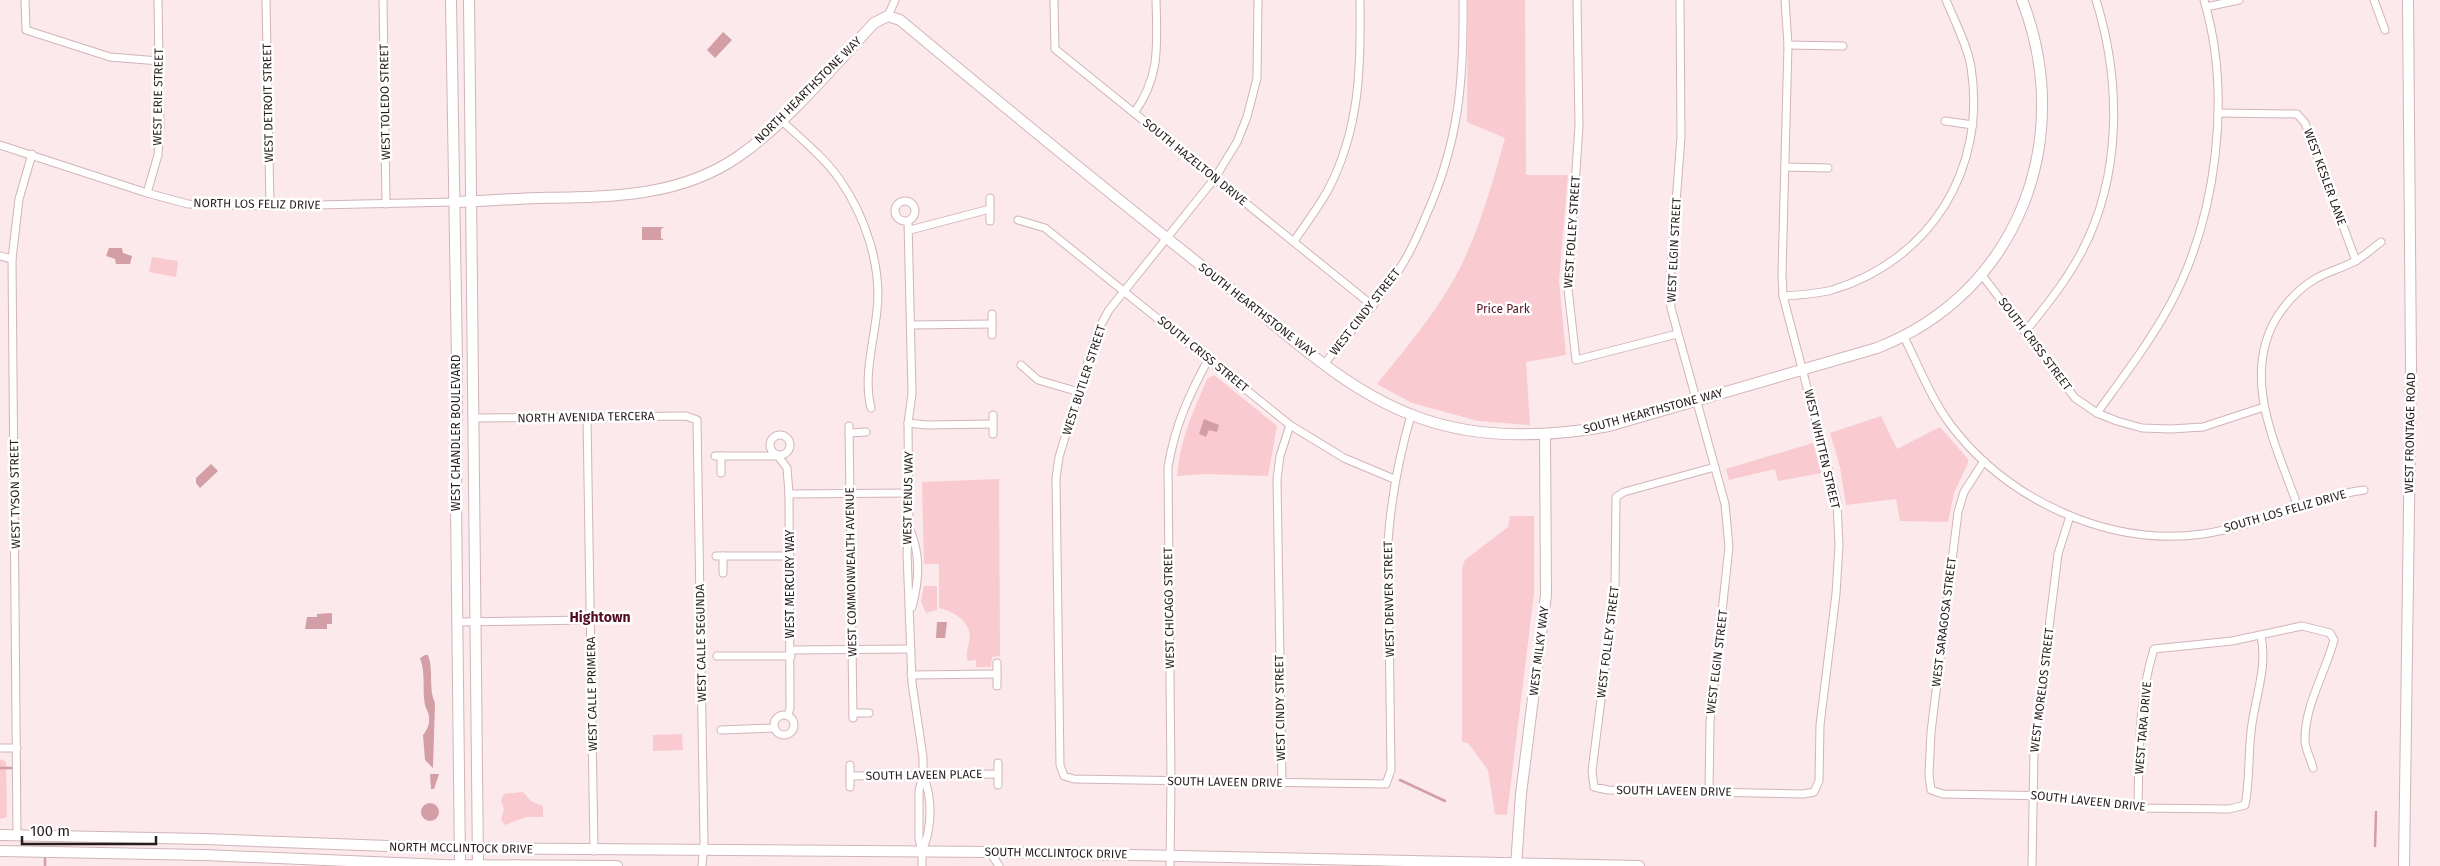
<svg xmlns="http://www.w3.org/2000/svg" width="2440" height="866" viewBox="0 0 2440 866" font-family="'Fira Sans',sans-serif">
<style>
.green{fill:#f9cad0}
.water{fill:#d39ea5}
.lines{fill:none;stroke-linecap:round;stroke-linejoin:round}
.stream{stroke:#d39ea5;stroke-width:2.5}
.street-casing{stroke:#d2b4b8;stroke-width:9}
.secondary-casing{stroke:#d2b4b8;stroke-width:12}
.street{stroke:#fff;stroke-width:7}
.secondary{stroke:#fff;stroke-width:10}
.labels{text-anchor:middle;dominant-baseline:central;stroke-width:5;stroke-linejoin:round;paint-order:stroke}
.street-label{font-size:12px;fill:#281d1e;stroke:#fff}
.park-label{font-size:12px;fill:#551524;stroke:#fff}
.neighbourhood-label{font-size:14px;font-weight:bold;fill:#510c20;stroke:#fff}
</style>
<rect width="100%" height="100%" fill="#fbe9eb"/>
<!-- green -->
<g class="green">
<path d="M1468,0H1525L1526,175H1568L1559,281L1566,355L1526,362L1530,425L1478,421L1412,403L1377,384C1409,344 1445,303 1466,255C1483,217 1494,178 1505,138L1467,122Z"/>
<polygon points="152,257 178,261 176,277 149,272"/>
<path d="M1214,375L1277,426L1268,476L1205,474L1177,476C1181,437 1192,415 1207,379Z"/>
<polygon points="1881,416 1897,449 1940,427 1968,459 1968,463 1954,493 1948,522 1900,521 1896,499 1846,505 1840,467 1830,433"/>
<polygon points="1813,443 1822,473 1778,481 1775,469 1729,480 1726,469"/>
<path d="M999,479L1000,656L992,657L991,667H976V660L968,661C965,652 968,650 969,642C974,623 955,612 939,608V564H924L922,482Z"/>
<polygon points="1510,516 1534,516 1534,593 1507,815 1495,814 1488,770 1468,743 1462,742 1462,568 1465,560 1508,527"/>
<polygon points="924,586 937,586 937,610 926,613 921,601"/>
<polygon points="682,734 683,750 653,751 653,735"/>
<polygon points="0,759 6,762 7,817 0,819"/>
<polygon points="523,792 531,801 543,806 543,817 526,817 505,825 501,820 504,809 501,800 504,794"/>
</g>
<!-- water -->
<g class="water">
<polygon points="723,32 732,40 715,58 707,50"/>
<polygon points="642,227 664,227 661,229 661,238 664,240 642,240"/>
<polygon points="109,248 122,248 123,253 132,256 130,264 116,264 115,259 106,256"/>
<polygon points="1204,419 1219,425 1217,432 1209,430 1206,437 1199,434"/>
<polygon points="211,464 218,471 200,488 196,483 196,478"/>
<polygon points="332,613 332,624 327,624 327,629 305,629 307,617 317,617 317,614"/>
<polygon points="937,622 947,622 945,638 936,638"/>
<path d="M425,655H428C434,670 428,688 435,703L433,768L425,760L423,735C427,730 430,724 429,717C429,713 426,709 425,705C422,689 426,674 420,658Z"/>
<polygon points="430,774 439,774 434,789 431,789"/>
<circle cx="430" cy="812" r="9"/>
</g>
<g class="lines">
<!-- stream -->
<g class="stream">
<polyline points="0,768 16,768"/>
<polyline points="1400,780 1445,801"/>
<polyline points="2375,846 2376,812"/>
<polyline points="45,866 45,857"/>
</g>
<!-- street casing -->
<g class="street-casing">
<g id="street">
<polyline points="25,0 26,30 110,57 159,61"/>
<polyline points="266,0 270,206"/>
<polyline points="383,0 386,204"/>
<polyline points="1054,0 1055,49 1373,306"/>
<path d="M1258,0L1257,78L1247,117L1237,142L1215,178L1109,310L1097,332L1059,457L1056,478L1060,765L1064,776L1074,779L1386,784L1391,770L1388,542C1391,498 1399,457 1411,415"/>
<polyline points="1577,0 1579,126 1568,289 1576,360 1677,334"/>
<polyline points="1680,0 1681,137 1670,282 1671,308 1725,504 1729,547 1710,722 1709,792"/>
<polyline points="2374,0 2385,30"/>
<polyline points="2206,7 2239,0"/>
<polyline points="888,16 895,0"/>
<polyline points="1788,45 1843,46"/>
<path d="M1134,113C1161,76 1157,44 1156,0"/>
<polyline points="2218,113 2297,114 2305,123 2356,261"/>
<path d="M781,120C801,139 824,157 840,180C865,216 882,266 877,310C874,342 863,376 871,408"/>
<polyline points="1945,121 1973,125"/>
<polyline points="0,145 147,193 188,204 270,206 454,202"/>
<polyline points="1785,167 1828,168"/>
<polyline points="147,193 158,155 160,126 158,0"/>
<circle cx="905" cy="211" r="10"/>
<polyline points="1018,220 1045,228 1290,425 1344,458 1394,479"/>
<polyline points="908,221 912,394 908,423 909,530 907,553 912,683 923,757 923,775 919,791 919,839 922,851 922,866"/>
<polyline points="990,221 990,198"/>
<polyline points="910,230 990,209"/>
<path d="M1294,241C1305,225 1318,208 1328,190C1360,129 1361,67 1360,0"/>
<polyline points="0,256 12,259"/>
<polyline points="1982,275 2075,398 2097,413 2117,421 2142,428 2171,429 2203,427 2264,407"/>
<path d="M1783,296C1799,295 1817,294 1832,290C1931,260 1987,169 1971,67C1967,44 1955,22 1946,0"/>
<polyline points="992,314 992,335"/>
<polyline points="912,325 992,324"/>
<path d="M2025,332C2046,306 2067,280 2082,251C2122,175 2121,80 2096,0"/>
<path d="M1904,337C1918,365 1931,398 1950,424C2007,500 2108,547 2203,534C2258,526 2308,498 2364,490"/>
<path d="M1325,363C1350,332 1378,302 1400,268C1410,253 1418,235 1425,218C1459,143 1464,81 1463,0"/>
<polyline points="1021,365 1038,380 1079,392"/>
<path d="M2097,413C2123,377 2150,342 2171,303C2217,216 2232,95 2204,0"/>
<polyline points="587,417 594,851"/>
<polyline points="474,418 686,416 697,420 704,843 702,866"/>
<polyline points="908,423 926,425 993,424"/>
<polyline points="849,426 853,718"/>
<polyline points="849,433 866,432"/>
<polyline points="993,434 993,415"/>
<circle cx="780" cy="445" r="10"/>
<polyline points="715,456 778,456 787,468 789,494 790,708 788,715"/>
<polyline points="721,456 721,473"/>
<path d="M1984,461L1964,492L1958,512L1931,732L1929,775L1931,790L1943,794L2055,796L2138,808L2229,809L2245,805C2250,781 2248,757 2251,732C2254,699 2268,669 2261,636"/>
<polyline points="1715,467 1624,492 1616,497 1615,588 1592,771 1594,787 1608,790 1803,794 1814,792 1819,781 1820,725 1836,594 1839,545 1837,502 1783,296 1782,274 1788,45 1785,0"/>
<polyline points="789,494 909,493"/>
<path d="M2298,507C2277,447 2240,378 2277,317C2286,303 2300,288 2315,279C2328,271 2344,268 2357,260C2365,255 2373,248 2381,242"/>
<path d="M910,530C921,555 919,582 912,607"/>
<polyline points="716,556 790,556"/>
<polyline points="723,556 723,573"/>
<polyline points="457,622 591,620"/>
<polyline points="791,650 911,649"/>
<polyline points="717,656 791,656"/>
<polyline points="997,663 997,686"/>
<polyline points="911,675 997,674"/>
<polyline points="853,713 869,713"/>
<circle cx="784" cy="725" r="10"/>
<polyline points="721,730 774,728"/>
<polyline points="0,748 17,748"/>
<polyline points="998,763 998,785"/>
<polyline points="850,765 850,787"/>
<polyline points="850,776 998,774"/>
<polyline points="1282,783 1277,479 1280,456 1290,425"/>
<path d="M2138,808C2139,756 2138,699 2154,649L2232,641L2302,626L2330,633L2334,640C2325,674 2304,706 2305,742C2306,750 2311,760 2313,768"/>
<polyline points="17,835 12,259 19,199 32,154"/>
<path d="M922,851C932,829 933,798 923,776"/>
<polyline points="990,852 999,866"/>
<path d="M1170,866L1171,780L1168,467C1175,425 1189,395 1209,358"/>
<polyline points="2032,866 2034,749 2058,554 2070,516"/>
</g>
</g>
<!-- secondary casing -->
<g class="secondary-casing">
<g id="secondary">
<polyline points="451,0 457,361 456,501 460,866"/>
<polyline points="469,0 478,866"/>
<path d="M454,202C482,201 510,199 538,198C607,197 679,198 739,156C789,121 832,68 874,23L888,16L900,20C1008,110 1117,199 1227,286C1285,332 1342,388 1412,415C1475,440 1543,438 1609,426L1877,348C2019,293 2076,138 2022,0"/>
<polyline points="0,835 204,839 442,848 990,852 1639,866"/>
<polyline points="0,851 204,855 444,865 617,866"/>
<polyline points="1516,866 1521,794 1546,595 1545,435"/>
<polyline points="2404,866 2411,366 2408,0"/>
</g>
</g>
<!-- street -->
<use href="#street" class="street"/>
<!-- secondary -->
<use href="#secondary" class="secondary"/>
</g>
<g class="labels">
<!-- street labels -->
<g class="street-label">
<text transform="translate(808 90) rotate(-45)">NORTH HEARTHSTONE WAY</text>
<text transform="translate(158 97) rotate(-89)">WEST ERIE STREET</text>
<text transform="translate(385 102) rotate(-91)">WEST TOLEDO STREET</text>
<text transform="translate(268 103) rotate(-91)">WEST DETROIT STREET</text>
<text transform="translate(1195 162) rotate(39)">SOUTH HAZELTON DRIVE</text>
<text transform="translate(2325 177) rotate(70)">WEST KESLER LANE</text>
<text transform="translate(257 204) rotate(1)">NORTH LOS FELIZ DRIVE</text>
<text transform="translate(1572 232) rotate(-86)">WEST FOLLEY STREET</text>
<text transform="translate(1674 250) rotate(-87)">WEST ELGIN STREET</text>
<text transform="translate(1257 310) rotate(38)">SOUTH HEARTHSTONE WAY</text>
<text transform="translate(1365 312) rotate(-52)">WEST CINDY STREET</text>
<text transform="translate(2035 344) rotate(53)">SOUTH CRISS STREET</text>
<text transform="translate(1203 354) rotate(39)">SOUTH CRISS STREET</text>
<text transform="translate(1084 380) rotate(-72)">WEST BUTLER STREET</text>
<text transform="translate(1653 411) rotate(-15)">SOUTH HEARTHSTONE WAY</text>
<text transform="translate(586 417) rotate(-1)">NORTH AVENIDA TERCERA</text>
<text transform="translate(456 433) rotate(-90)">WEST CHANDLER BOULEVARD</text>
<text transform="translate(2410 433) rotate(-89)">WEST FRONTAGE ROAD</text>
<text transform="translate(1822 449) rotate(77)">WEST WHITTEN STREET</text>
<text transform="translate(15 494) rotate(-91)">WEST TYSON STREET</text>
<text transform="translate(908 498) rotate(-89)">WEST VENUS WAY</text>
<text transform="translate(2285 511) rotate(-16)">SOUTH LOS FELIZ DRIVE</text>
<text transform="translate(851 572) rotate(-91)">WEST COMMONWEALTH AVENUE</text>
<text transform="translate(790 584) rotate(-90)">WEST MERCURY WAY</text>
<text transform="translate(1389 599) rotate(-91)">WEST DENVER STREET</text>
<text transform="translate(1169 608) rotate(-91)">WEST CHICAGO STREET</text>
<text transform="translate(1944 622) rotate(-83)">WEST SARAGOSA STREET</text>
<text transform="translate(1608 642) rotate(-83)">WEST FOLLEY STREET</text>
<text transform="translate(701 643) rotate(-91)">WEST CALLE SEGUNDA</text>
<text transform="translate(1539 651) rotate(-83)">WEST MILKY WAY</text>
<text transform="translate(1717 662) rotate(-83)">WEST ELGIN STREET</text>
<text transform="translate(2042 690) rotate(-83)">WEST MORELOS STREET</text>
<text transform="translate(592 694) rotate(-91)">WEST CALLE PRIMERA</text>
<text transform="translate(1280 708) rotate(-91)">WEST CINDY STREET</text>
<text transform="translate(2143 728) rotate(-85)">WEST TARA DRIVE</text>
<text transform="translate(924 775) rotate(-1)">SOUTH LAVEEN PLACE</text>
<text transform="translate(1225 782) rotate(1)">SOUTH LAVEEN DRIVE</text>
<text transform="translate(1674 791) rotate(1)">SOUTH LAVEEN DRIVE</text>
<text transform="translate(2088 801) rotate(6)">SOUTH LAVEEN DRIVE</text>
<text transform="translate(461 848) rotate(1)">NORTH MCCLINTOCK DRIVE</text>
<text transform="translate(1056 853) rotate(1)">SOUTH MCCLINTOCK DRIVE</text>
</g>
<!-- park labels -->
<g class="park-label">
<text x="1503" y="309">Price Park</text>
</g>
<!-- neighbourhood labels -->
<g class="neighbourhood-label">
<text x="600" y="617">Hightown</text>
</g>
</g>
<!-- scale -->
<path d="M22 836v8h134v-8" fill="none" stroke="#281d1e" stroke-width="2.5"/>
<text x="30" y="836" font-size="15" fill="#281d1e" stroke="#ffffff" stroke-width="4" paint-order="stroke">100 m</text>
</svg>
